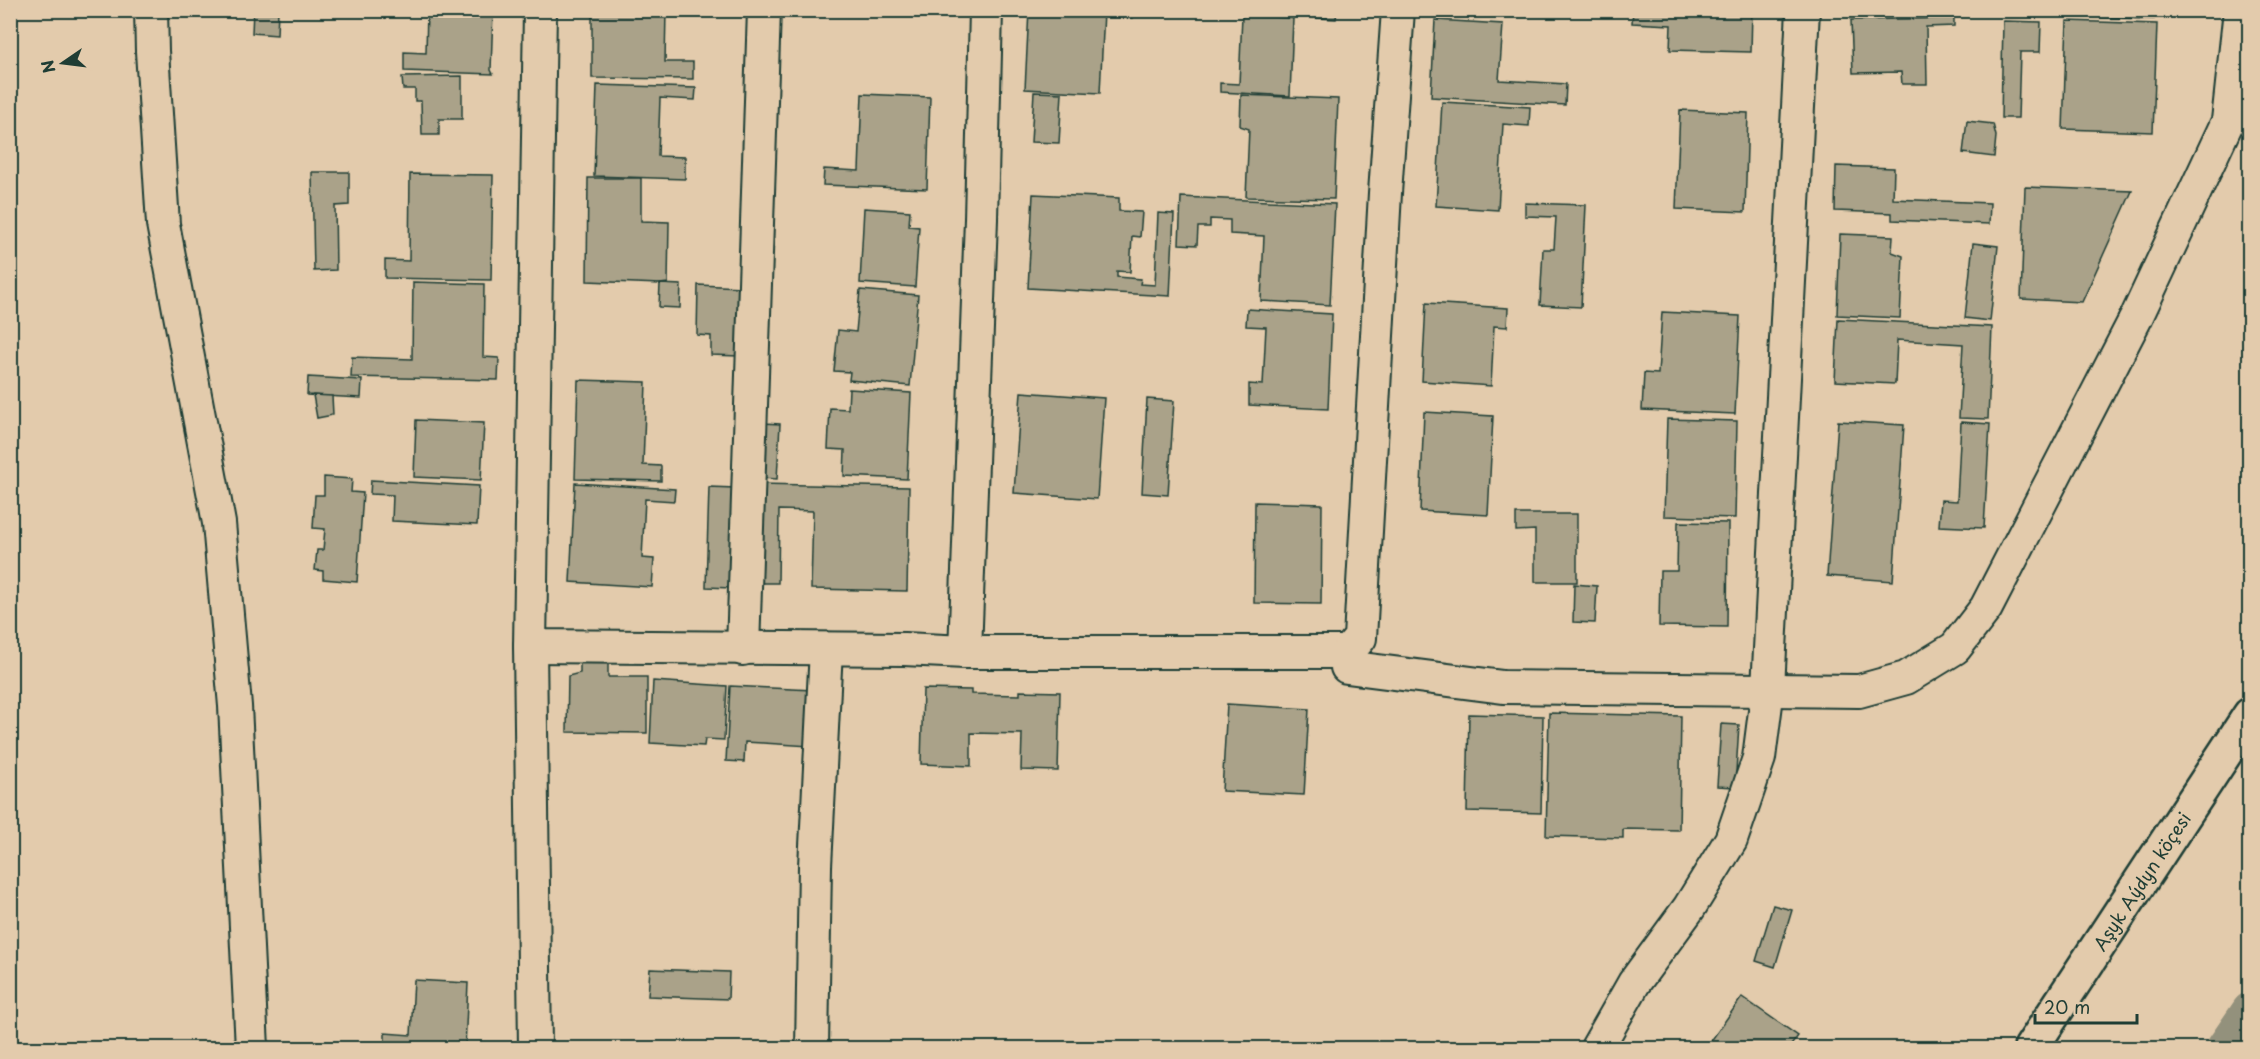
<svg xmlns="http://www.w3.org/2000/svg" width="2260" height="1059" viewBox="0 0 2260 1059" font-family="'Playpen Sans',sans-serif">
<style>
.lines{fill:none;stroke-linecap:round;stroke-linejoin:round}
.canal{stroke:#93917b;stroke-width:36}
.building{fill:#aaa289;stroke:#1f3d34;stroke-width:1.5}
.minor-casing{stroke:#1f3d34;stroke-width:36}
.secondary-casing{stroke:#1f3d34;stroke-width:38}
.minor{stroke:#e3cbac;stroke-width:32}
.secondary{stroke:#e3cbac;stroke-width:33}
.labels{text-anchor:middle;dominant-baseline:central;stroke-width:4.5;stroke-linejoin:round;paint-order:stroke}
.street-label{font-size:18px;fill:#1f3d34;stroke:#e3cbac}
</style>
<rect width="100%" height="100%" fill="#e3cbac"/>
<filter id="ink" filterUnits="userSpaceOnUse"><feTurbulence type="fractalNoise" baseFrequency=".0167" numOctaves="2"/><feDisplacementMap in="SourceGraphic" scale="12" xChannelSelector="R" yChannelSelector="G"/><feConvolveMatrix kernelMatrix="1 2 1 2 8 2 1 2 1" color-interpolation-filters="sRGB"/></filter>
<g filter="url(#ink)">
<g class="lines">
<!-- canal -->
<polyline class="canal" points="2224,1048 2250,1010"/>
</g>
<!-- building -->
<g class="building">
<polygon points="253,10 278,10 277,35 252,33"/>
<polygon points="427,10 493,10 491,70 493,74 404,71 404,52 426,53"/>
<polygon points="592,10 666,10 665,62 693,62 693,79 592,78"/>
<rect x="727" y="10" width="19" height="4"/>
<polygon points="1029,10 1133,10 1132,18 1110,16 1110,11 1104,11 1100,93 1025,89"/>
<polygon points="1250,10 1337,10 1336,19 1250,14"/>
<polygon points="1633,10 1752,10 1751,52 1670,50 1671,25 1632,23"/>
<polygon points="2081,10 2155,10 2154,19 2081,17"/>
<polygon points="1242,16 1293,18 1290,96 1220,92 1220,83 1239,84"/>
<polygon points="1954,18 1954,26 1926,27 1927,84 1902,84 1901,72 1853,73 1851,20"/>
<polygon points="1435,20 1503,24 1499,80 1566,84 1565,105 1431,97"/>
<polygon points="2003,21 2041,22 2040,52 2020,52 2018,118 2001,118"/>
<polygon points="2067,21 2157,24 2153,132 2063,129"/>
<polygon points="462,76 462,119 439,119 439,135 422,135 421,101 415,101 415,89 403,89 402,77"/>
<polygon points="597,85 696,88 695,100 660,98 658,156 685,157 685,179 594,176"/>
<polygon points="1034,92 1062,93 1059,143 1031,142"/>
<polygon points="862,94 930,97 927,189 823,185 824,169 859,171"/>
<polygon points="1241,95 1338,99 1334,199 1246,197 1249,129 1240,126"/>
<polygon points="1442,102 1530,107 1529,126 1503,124 1498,210 1436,206"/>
<polygon points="1680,110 1748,113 1745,212 1676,209"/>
<polygon points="1967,121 1993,124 1996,136 1994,157 1963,153"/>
<polygon points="1836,166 1894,168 1893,199 1990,203 1989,224 1892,220 1892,213 1835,211"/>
<polygon points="312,172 349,172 349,205 335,206 336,270 314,271"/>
<polygon points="410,174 493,175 491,280 385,278 385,260 409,261"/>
<polygon points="588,178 641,178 641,221 669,222 668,283 660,284 587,281"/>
<polygon points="2025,187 2132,191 2082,302 2021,299"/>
<polygon points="1033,194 1119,198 1119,211 1142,212 1140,237 1132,236 1130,272 1117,271 1117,277 1141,279 1140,284 1155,285 1158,213 1174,214 1170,296 1028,288"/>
<polygon points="1181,197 1335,204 1330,305 1261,301 1264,236 1230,234 1230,220 1210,219 1210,227 1198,227 1197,245 1179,244"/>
<polygon points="1525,203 1586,205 1581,307 1540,305 1543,249 1554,249 1556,217 1525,216"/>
<polygon points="864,208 910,211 909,226 919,227 915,287 860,283"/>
<polygon points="1840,234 1893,236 1892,252 1903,256 1900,318 1837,315"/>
<polygon points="1973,243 1998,246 1990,321 1965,318"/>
<polygon points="413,282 484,284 483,357 499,358 498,380 351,377 352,357 412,359"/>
<polygon points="660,284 681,285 680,308 659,307"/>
<polygon points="698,285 741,287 739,356 711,355 711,336 697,335"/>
<polygon points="860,290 918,295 910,386 849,380 850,372 834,371 838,330 856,332"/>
<polygon points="1426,303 1508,308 1507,327 1494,326 1491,386 1422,381"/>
<polygon points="1247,309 1332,314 1328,409 1249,405 1249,384 1263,385 1266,327 1246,326"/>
<polygon points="1662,312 1740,316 1735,414 1642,410 1644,373 1658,374"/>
<polygon points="1838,319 1992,327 1988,419 1959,418 1963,344 1897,340 1895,384 1835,381"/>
<polygon points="308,377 362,380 361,398 307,395"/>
<polygon points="578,380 646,382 643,465 661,466 661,481 575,479"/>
<polygon points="849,389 911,393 907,479 844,476 845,450 828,449 830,408 848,409"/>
<polygon points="1021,392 1104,398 1097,499 1014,493"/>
<polygon points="313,395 332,396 333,415 317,418"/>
<polygon points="1147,399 1174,401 1168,495 1142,493"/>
<polygon points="1424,412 1493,416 1488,515 1420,511"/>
<polygon points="1667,419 1737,421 1735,518 1664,516"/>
<polygon points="416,420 484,423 481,480 414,477"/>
<polygon points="1838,421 1904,425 1893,581 1827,576"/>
<polygon points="1961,422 1990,424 1984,528 1939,526 1941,500 1957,501"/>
<polygon points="763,423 780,424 777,479 760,478"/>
<polygon points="324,477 352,479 351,492 363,493 357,582 323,579 323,571 315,570 317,550 323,550 325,529 313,528 315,495 324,495"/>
<polygon points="371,480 479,486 477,525 392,521 393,495 370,494"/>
<polygon points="575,483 675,489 674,501 645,499 642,558 654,559 652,587 570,582"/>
<polygon points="758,484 909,487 907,591 811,589 813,511 779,510 778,583 757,583"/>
<polygon points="709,487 735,488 731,588 706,587"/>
<polygon points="1255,502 1322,504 1321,604 1254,603"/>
<polygon points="1516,514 1577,514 1577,582 1535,582 1535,530 1516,531"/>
<polygon points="1678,522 1728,523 1727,627 1659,626 1660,571 1677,571"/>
<polygon points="1574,584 1597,586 1595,623 1573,622"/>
<polygon points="580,656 608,656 608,677 647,677 647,733 567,732 568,676 580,673"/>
<polygon points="653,681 727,686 724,740 705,739 704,746 650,743"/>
<polygon points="730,686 813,690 810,746 745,742 744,762 726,761"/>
<polygon points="923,689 971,690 971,694 1020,695 1020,691 1060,692 1058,771 1021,770 1022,734 971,733 971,766 921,764"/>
<polygon points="1227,704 1309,709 1304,795 1222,791"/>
<polygon points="1549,713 1681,716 1679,830 1623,829 1623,838 1546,836"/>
<polygon points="1469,714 1543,716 1541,813 1467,811"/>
<polygon points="1721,724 1739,725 1735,787 1717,786"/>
<polygon points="1773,905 1792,910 1775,967 1756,961"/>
<polygon points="650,969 729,972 728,999 648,996"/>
<polygon points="414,980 468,983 465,1048 385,1048 385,1033 411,1035"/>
<polygon points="1742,997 1798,1036 1789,1048 1706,1048"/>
</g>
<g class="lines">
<!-- minor casing -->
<g class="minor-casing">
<g id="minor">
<polyline points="151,10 152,51 163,224 219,523 235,706 252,1048"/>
<polyline points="540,10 530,646 904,649 965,652 1348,652 1360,638 1385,193 1398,10"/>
<polyline points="530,646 535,1048"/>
<polyline points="743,649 764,10"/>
<polyline points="965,652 981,219 986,10"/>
<polyline points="1348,652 1347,667 1503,687 1859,691 1906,678 1955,648 1986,608 2136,318 2228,121 2240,10"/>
<polyline points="812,1048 815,866 826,649"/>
<polyline points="1597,1048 1634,983 1689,908 1731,840 1759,758 1768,688 1803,10"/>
</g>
</g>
<!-- secondary casing -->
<g class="secondary-casing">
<g id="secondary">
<path id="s1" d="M2031,1048L2250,715"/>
</g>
</g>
<!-- minor -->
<use href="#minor" class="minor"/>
<!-- secondary -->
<use href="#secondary" class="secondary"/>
</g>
</g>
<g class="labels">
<!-- street labels -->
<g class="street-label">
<text stroke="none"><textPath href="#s1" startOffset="200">Aşyk Aýdyn köçesi</textPath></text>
</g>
</g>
<!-- margin -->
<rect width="2260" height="1059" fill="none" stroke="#e3cbac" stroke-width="36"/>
<rect x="18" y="18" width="2224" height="1023" fill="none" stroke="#1f3d34" stroke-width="2" filter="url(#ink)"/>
<!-- north arrow -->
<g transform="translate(63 63) rotate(256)" stroke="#e3cbac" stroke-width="4.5" paint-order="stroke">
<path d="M0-4.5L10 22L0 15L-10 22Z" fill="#1f3d34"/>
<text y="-9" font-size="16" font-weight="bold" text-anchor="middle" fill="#1f3d34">N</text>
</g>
<!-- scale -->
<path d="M2035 1014v9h102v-9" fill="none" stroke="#1f3d34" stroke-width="3"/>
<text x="2044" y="1014" font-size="18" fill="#1f3d34" stroke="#e3cbac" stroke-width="4.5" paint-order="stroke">20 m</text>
</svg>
